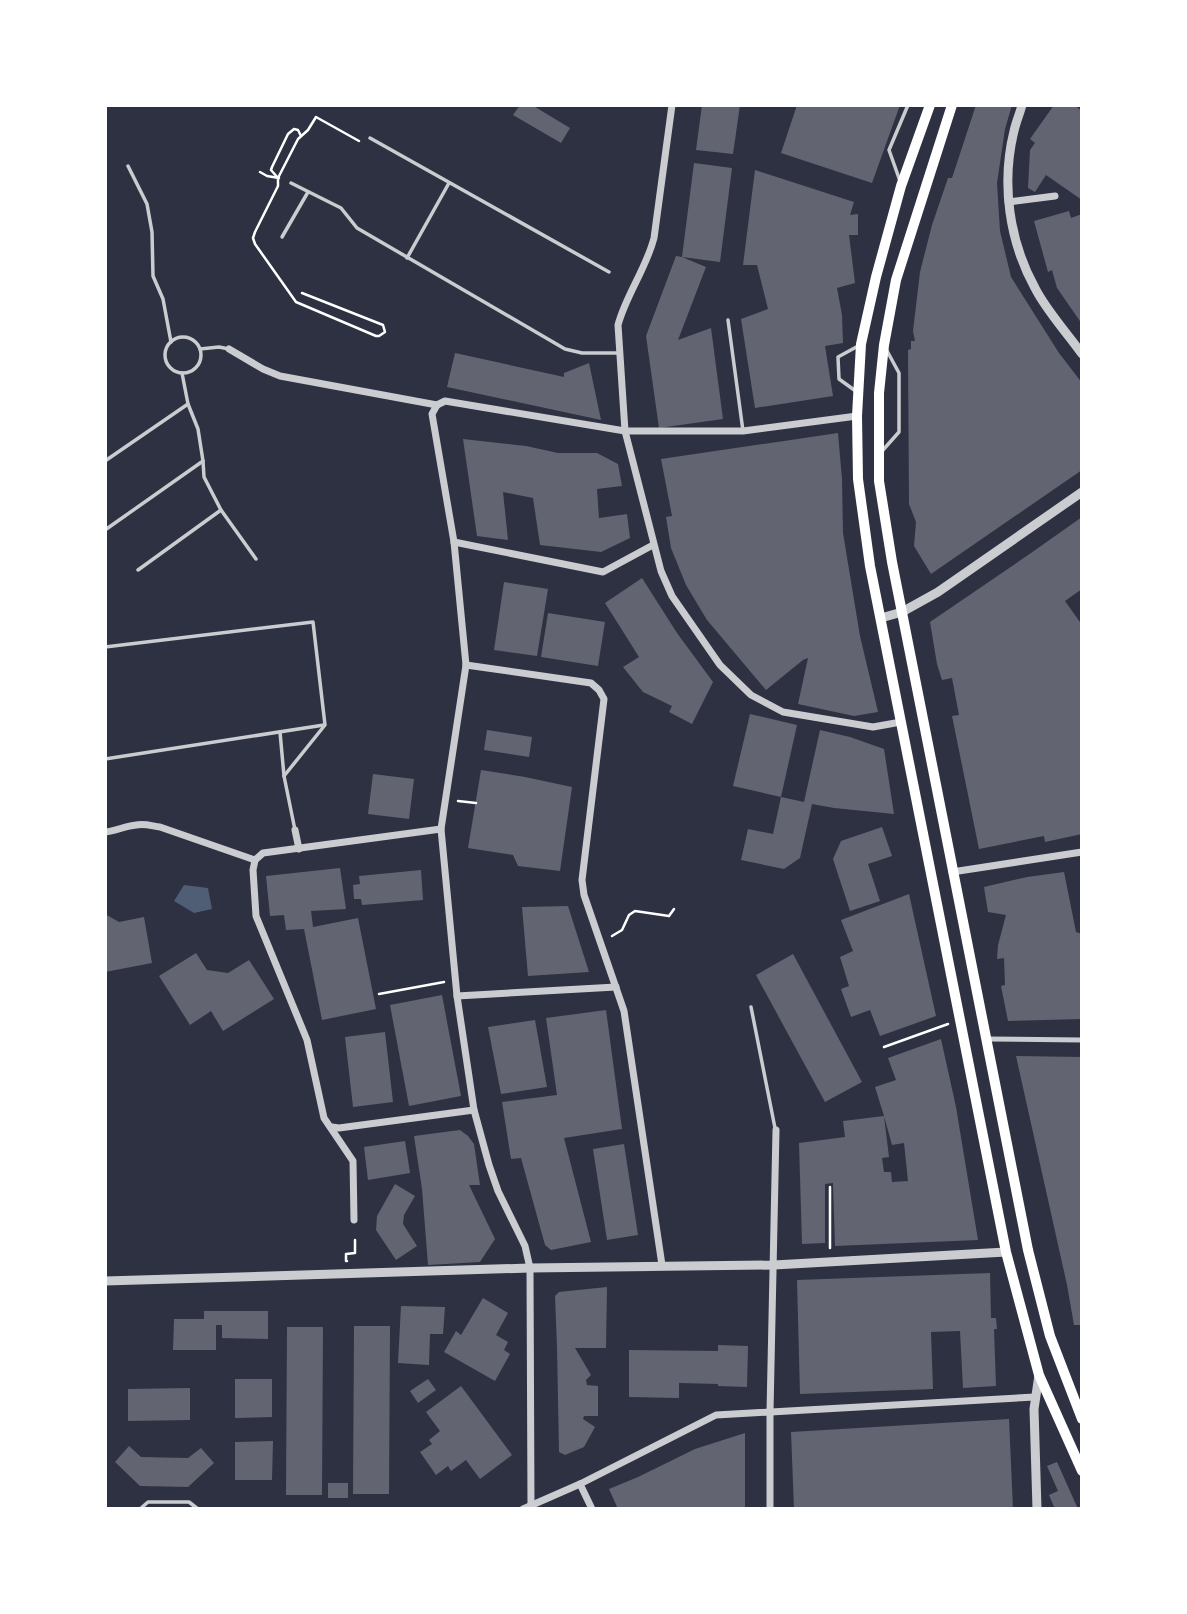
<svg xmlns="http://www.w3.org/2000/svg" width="1187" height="1614" viewBox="0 0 1187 1614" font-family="Figtree,sans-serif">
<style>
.water{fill:#4f5d75}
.building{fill:#626471;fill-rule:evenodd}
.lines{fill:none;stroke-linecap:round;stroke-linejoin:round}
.path{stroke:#fff;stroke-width:2.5}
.service{stroke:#caccd0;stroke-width:3.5}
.pedestrian{stroke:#caccd0;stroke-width:5}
.minor{stroke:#caccd0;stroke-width:7}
.tertiary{stroke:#caccd0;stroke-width:9}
.secondary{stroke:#fff;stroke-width:10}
</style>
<rect width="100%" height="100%" fill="#2d3142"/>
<!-- water -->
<polygon class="water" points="184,885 208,888 212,909 194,913 174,901"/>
<!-- building -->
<g class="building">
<polygon points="520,105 532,105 570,128 561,143 513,115"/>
<polygon points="702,105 740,105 733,154 696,150"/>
<polygon points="797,105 900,105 872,183 781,153"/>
<polygon points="976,105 1012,105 1005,129 997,183 1000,231 1011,277 1059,353 1082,383 1082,470 931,574 914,546 916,522 909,504 908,350 911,349 911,341 915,341 913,331 920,272 932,225 948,178 952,178"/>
<polygon points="1054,105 1074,105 1082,111 1082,200 1046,175 1035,192 1028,188 1030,150 1035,143 1030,139"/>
<polygon points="694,163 732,168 720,262 682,257 706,267 678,340 711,328 723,419 659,428 646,336 676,256 682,257"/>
<polygon points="755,170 854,202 850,215 858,214 858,235 849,235 855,283 837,288 842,315 843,343 825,346 833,396 755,408 741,319 768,309 757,265 743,265"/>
<polygon points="1069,211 1071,218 1082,214 1082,324 1057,288 1052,270 1048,272 1034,221"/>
<polygon points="455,353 564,377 564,373 589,363 601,420 447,387"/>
<polygon points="838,433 842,479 843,533 860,636 878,712 854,716 798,704 808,658 803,660 766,690 707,620 686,585 671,548 666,517 672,516 661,459"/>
<polygon points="463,439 526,446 558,453 597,453 618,464 622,486 597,489 599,518 627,514 630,538 601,552 540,545 533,498 503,492 508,540 477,536"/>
<polygon points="1082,517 1082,589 1065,601 1082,625 1082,834 1045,842 1044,836 979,849 952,716 959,715 952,678 942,680 937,664 930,622 1031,553"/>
<polygon points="642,578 677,633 713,682 692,724 669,712 672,706 643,692 623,667 639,657 605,603"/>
<polygon points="504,582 548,589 537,656 494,650"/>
<polygon points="548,613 605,622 598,666 541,657"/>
<polygon points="750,714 797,725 781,797 733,786"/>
<polygon points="487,730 532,737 529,757 484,750"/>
<polygon points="820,730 850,737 884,749 894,814 834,808 812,804 800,858 784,869 741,860 748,829 773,834 781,797 804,802"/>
<polygon points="481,770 525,777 572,787 560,871 518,866 513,855 468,848"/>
<polygon points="373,774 414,779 409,819 368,814"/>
<polygon points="882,827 892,856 868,864 880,901 850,911 833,859 841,841"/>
<polygon points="340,868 346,909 311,911 313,927 358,918 376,1009 322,1020 304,929 286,930 284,915 270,916 266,876"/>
<polygon points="421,870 423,900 362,905 361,899 354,899 353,885 360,884 359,876"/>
<polygon points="1064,872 1076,932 1082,934 1082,1019 1008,1021 1001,986 1005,985 1004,958 997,959 998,945 1006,915 988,912 984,887 1027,877"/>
<polygon points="909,894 936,1016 880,1036 870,1010 851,1017 841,989 849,986 840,957 853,951 841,920"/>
<polygon points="568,906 589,972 528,976 522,907"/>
<polygon points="105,914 119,922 144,917 152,963 105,972"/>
<polygon points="196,953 207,970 228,973 249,960 274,999 223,1031 211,1011 190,1025 159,976"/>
<polygon points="793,954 862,1082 825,1102 756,975"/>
<polygon points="442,995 461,1096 409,1106 390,1005"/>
<polygon points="606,1010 622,1129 564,1138 591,1242 551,1250 545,1245 521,1158 511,1159 502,1102 557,1095 546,1018"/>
<polygon points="535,1020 547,1087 501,1094 488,1027"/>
<polygon points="385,1032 393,1102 353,1107 345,1037"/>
<path d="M941,1039L956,1107L978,1240L835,1246L833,1183L825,1184V1243L802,1244L799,1143L845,1137L843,1121L884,1116L875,1087L896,1080L888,1058ZM884,1116L892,1145L904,1143L908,1181L892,1182L891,1172H884L882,1158L889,1157Z"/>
<polygon points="1016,1056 1082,1057 1082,1325 1074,1325 1067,1285"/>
<polygon points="460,1130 468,1136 474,1144 480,1185 469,1185 495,1239 480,1262 428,1265 422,1189 414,1136"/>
<polygon points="405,1141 410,1173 368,1180 364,1147"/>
<polygon points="624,1144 638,1235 607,1240 593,1149"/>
<polygon points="395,1184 415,1196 404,1215 403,1224 417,1246 396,1260 376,1230 377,1216"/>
<polygon points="990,1273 991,1318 996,1318 997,1329 994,1329 996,1386 963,1388 960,1331 931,1332 933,1389 800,1394 797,1280"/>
<polygon points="607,1287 606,1348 575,1348 591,1375 586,1380 587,1385 598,1386 598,1416 584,1416 583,1419 595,1427 584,1447 565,1455 559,1452 557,1347 555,1296 559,1292"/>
<polygon points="483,1298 508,1313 496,1335 508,1342 504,1350 510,1354 495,1381 444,1352 456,1331 461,1335"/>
<polygon points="401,1306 445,1307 443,1334 430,1334 429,1365 398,1363"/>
<polygon points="204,1311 268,1311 268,1339 222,1338 222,1325 216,1325 216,1350 173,1350 174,1319 204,1319"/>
<polygon points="354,1326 390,1326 389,1494 353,1494"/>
<polygon points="287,1327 323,1327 322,1495 286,1495"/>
<polygon points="718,1345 748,1346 747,1387 718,1386 718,1384 679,1383 679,1398 629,1397 629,1350 718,1351"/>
<polygon points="235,1379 272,1379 272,1417 235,1418"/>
<polygon points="428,1379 436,1390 418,1403 410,1391"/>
<polygon points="461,1386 512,1455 480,1479 466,1460 451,1471 448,1466 436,1475 420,1452 432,1444 429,1440 440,1431 426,1412"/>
<polygon points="190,1388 190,1420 128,1421 128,1389"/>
<polygon points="1009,1419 1013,1509 794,1509 791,1432"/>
<polygon points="745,1433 745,1509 618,1509 609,1489 638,1477 695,1449"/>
<polygon points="273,1441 272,1480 235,1480 235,1442"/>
<polygon points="129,1446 141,1457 188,1458 201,1448 214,1463 188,1487 140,1486 115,1462"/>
<polygon points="1057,1462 1078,1509 1055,1509 1049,1495 1058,1491 1047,1466"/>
<rect x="328" y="1483" width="20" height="15"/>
</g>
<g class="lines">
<!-- path -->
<g class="path">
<polyline points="260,172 267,176 279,178"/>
<polyline points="278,178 271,170 272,167 288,134 294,129 298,130 301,136"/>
<polyline points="302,293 378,323 383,325 385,332 379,336 376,336 296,302 255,244 253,238 255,232 278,186 278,178 298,139 308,130 316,117 359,141"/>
<polyline points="458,801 476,803"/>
<polyline points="612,936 622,930 629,915 635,911 669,916 674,909"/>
<polyline points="379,994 444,982"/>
<polyline points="884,1047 948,1024"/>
<polyline points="830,1187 830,1248"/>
<polyline points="347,1261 346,1261 346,1254 355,1253 355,1240"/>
</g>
<!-- service -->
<g class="service">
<polyline points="370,138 609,272"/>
<polyline points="128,166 147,204 152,232 153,276 163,299 171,342"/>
<polyline points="900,181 889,150 908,105"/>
<polyline points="291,183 341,208 357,228 565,349 582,353 618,353"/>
<polyline points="282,237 308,192"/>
<polyline points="407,258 449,183"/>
<polyline points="728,320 743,431"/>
<circle cx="183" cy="355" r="18"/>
<polyline points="200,349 219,347 229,349"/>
<polyline points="182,373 188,404 198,429 203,461 204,477 221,510 256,559"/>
<polyline points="857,392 839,379 838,357 860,345"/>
<polyline points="883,450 899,432 899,373 886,349"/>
<polyline points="105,461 188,404"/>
<polyline points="105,530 203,461"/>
<polyline points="138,570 221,510"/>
<polyline points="105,647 313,622 325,725 284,776"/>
<polyline points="280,732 284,776 295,830"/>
<polyline points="105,759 324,725"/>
<polyline points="751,1007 775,1128"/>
<polyline points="140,1509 148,1502 189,1502 198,1509"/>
</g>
<!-- pedestrian -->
<polyline class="pedestrian" points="987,1039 1082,1040"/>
<!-- minor -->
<g class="minor">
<path d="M672,105L654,238C646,269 626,295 618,325L625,431L661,571L672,596L720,665L751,695L783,712L873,727L901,722"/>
<polyline points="1008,202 1055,196"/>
<polyline points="229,349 263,369 280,376 437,405"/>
<polyline points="437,405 432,414 454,542 466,665 441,829 457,996 474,1110 489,1165 498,1191 525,1246 530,1268 531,1507"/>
<polyline points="437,405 445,401 625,431 743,431 857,416"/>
<polyline points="454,542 603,572 653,545"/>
<polyline points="466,665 591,683 599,690 604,699 582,880 584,895 624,1011 662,1265"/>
<polyline points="295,830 299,849"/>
<path d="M105,832C116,831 125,826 136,825C144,823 152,826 160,827L255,860"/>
<polyline points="255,860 253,870 256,916 307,1040 324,1118 353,1161 354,1220"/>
<polyline points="255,860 263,853 441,829"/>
<polyline points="952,872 1082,852"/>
<polyline points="457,996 616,987"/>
<polyline points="332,1127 339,1128 474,1110"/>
<polyline points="580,1484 592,1509"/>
<polyline points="523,1509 580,1484 716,1415 1035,1397"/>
<polyline points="770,1509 770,1412 776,1130"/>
</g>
<!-- tertiary -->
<g class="tertiary">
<path d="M1022,105C1020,113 1016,122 1014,131C1001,183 1009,241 1035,288C1046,310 1067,333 1082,354"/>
<polyline points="881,618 902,612 938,592 1082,492"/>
<polyline points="105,1281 530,1268 774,1265 1006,1252"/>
<polyline points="1037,1509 1034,1409 1039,1375"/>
</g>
<!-- secondary -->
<g class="secondary">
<polyline points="930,105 901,186 876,277 861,344 857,416 858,479 870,566 1006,1252 1039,1375 1082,1471"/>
<polyline points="952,105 896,280 884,345 879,393 879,481 892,562 1028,1250 1050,1336 1082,1419"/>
</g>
</g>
<!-- border -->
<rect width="1187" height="1614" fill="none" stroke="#ffffff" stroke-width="214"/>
</svg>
